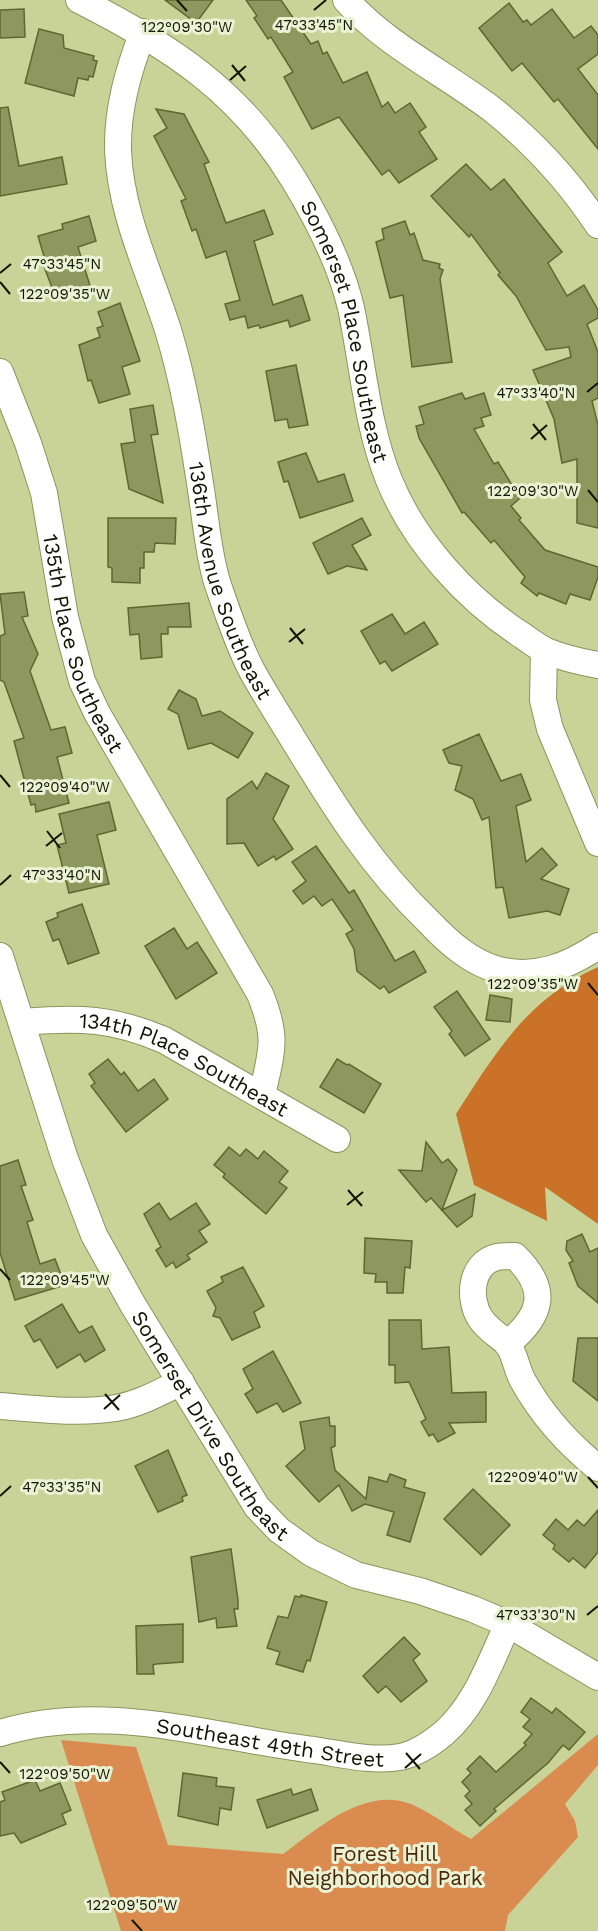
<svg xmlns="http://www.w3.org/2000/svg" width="598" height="1931" viewBox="0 0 598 1931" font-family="'Work Sans',sans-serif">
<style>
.green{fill:#da8c50}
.forest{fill:#ca7227}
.building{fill:#8e975e;stroke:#5f6730;stroke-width:1.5}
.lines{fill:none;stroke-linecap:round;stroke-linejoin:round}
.minor-casing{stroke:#8b945b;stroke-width:28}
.minor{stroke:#fff;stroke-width:26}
.ticks{fill:none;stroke:#121401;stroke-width:2}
.labels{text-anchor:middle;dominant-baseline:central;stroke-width:6;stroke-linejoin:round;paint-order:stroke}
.street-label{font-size:21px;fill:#121401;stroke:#ebf1d3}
.park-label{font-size:21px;fill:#4a2709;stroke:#ebf1d3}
.ticks-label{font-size:15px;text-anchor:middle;fill:#121401;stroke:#ebf1d3;stroke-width:6;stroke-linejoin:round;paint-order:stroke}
</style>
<rect width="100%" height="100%" fill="#c9d398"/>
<!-- green -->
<path class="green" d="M598,1734V1765L565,1804L575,1821L578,1837L508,1915L505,1931H121L61,1740L136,1747L168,1845L283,1854C318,1828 365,1786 411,1804C432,1813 451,1828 471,1839Z"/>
<!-- forest -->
<path class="forest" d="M598,967V1224L545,1187L547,1221L474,1185L456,1114C496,1052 528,998 598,967Z"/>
<!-- building -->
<g class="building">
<polygon points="165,0 213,0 196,23"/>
<polygon points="246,0 281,0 311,44 318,41 323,54 327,52 343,83 367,72 382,107 388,102 395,113 410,103 426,127 419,132 437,159 399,183 389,170 382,175 339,117 312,129 284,77 293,72 271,37 268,39 254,18 257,16"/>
<polygon points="509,3 523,22 527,20 531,25 552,9 574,38 591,26 598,35 598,54 578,69 598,95 598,149 558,99 554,102 522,63 512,71 479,28"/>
<polygon points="24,9 25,37 0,38 0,10"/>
<polygon points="39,29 63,35 64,48 94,56 93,60 97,61 93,77 89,76 88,80 78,78 74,96 25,83"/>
<polygon points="8,107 19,166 62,157 67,184 0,196 0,108"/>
<polygon points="156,109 184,114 209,162 204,164 226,223 264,210 273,234 254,241 273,305 302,295 310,320 290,327 288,320 260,328 259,325 248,328 245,316 230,320 225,304 240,300 226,251 206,258 196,229 192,231 181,201 186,199 154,136 167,128"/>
<polygon points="466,164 491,190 504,179 562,252 548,263 567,296 584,285 598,310 598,318 587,324 598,352 598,398 592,401 598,425 598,528 577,523 577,459 562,463 554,419 533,370 571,357 569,347 546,350 516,296 498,275 500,273 471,234 469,237 431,196"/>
<polygon points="89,216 96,241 78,247 92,292 72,298 71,293 56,298 43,264 46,263 38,236 63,229 62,224"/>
<polygon points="405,221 410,235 414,233 423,260 440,264 439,268 443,270 440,279 452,362 412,367 403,295 390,298 376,242 384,239 382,229"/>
<polygon points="120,303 140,361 122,367 130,394 99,403 91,380 88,381 79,345 100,337 97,328 103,326 98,312"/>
<polygon points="296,365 308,425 289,428 287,419 275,421 266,371"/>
<polygon points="462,393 465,399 484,393 491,415 481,418 484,426 474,429 494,464 498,462 520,498 511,506 521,518 519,520 545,550 598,567 598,577 590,600 570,594 566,604 539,593 537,596 521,583 525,577 494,540 491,543 464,512 462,513 419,438 416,426 424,424 419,407"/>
<polygon points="153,405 158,434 151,435 163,503 129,489 121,444 135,442 130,409"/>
<polygon points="306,453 318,482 344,474 353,501 300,518 288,481 284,482 278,462"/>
<polygon points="108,518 176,518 175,544 155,543 154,552 144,552 144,568 140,568 140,583 112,582 112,568 108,567"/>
<polygon points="362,518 371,535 352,545 367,570 347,566 328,574 313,543"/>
<polygon points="24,592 28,616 22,617 38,654 30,671 51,730 65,727 72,753 57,757 69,803 36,812 35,804 31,805 14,741 24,738 4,682 0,680 0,636 5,634 0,594"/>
<polygon points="189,603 191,627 168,627 168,634 161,634 162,657 141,659 139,634 130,635 128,608"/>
<polygon points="392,614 405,634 424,622 438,644 392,671 385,661 380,664 361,631"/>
<polygon points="179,690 196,699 202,716 220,711 253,733 238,758 211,743 188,749 178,714 168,709"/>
<polygon points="479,734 501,781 521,774 531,800 516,806 526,862 542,848 557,865 541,879 569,889 560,915 547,911 509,918 503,887 496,888 489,817 482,820 473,799 455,790 462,766 449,763 443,750"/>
<polygon points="266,773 289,786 273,819 293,849 276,860 274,856 258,866 244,843 227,844 227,799 252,781 257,789"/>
<polygon points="109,802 116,830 97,835 109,884 69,893 57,845 66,843 59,814"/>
<polygon points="316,846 349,893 354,890 395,961 414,951 426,972 389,993 384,986 380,989 357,971 354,949 346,934 353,930 332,899 322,906 314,896 303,904 293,891 306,881 292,862"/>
<polygon points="82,904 99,953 68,964 59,939 53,941 46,922 58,917 57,913"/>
<polygon points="174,928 187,949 197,942 217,973 176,999 145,946"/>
<polygon points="457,991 490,1039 465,1056 449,1034 452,1031 434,1007"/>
<polygon points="490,995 512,999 510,1022 486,1020"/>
<polygon points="108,1059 121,1075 124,1072 138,1091 154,1079 168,1099 126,1132 91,1086 95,1083 89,1074"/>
<polygon points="337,1059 347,1065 349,1064 381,1084 364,1113 320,1087"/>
<polygon points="426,1142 442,1163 448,1159 457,1170 442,1210 475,1194 472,1216 457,1227 431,1198 426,1202 399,1170 422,1171"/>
<polygon points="229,1147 240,1156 246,1149 258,1159 264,1151 288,1171 279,1182 287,1188 266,1214 223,1177 225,1174 214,1165"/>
<polygon points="18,1160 26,1185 21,1186 33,1220 27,1222 40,1264 55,1259 65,1285 15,1300 0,1253 0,1166"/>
<polygon points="159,1203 170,1220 196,1203 210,1224 199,1231 207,1242 187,1255 190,1259 176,1268 173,1262 166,1267 156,1250 161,1247 144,1214"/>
<polygon points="582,1234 590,1252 598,1248 598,1303 578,1286 569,1263 573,1261 566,1250 567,1241"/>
<polygon points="365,1238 412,1241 410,1268 405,1267 403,1293 387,1293 387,1282 375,1282 376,1274 364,1273"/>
<polygon points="243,1267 264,1306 254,1312 260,1327 232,1340 220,1318 213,1316 216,1308 207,1291 223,1282 221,1277"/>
<polygon points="62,1304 79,1333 92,1326 105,1350 85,1362 80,1354 57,1368 40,1339 34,1342 25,1326"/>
<polygon points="389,1320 421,1320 422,1349 449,1347 452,1393 486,1392 486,1422 449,1423 455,1433 438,1442 433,1434 429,1436 421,1422 426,1419 409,1382 395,1383 395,1365 389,1365"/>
<polygon points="578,1338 598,1338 598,1401 573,1381"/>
<polygon points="273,1351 301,1403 283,1412 277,1403 257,1413 245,1394 253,1389 243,1369"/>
<polygon points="329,1417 330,1426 335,1426 335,1446 331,1448 335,1470 366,1499 369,1477 387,1482 390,1474 406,1480 404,1487 425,1493 410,1542 387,1535 394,1512 365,1504 352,1511 339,1485 319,1502 286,1466 305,1449 300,1422"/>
<polygon points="168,1450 187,1495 182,1497 183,1501 158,1512 135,1466"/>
<polygon points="473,1489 510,1525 481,1555 444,1519"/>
<polygon points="598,1510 598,1552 585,1568 573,1558 569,1562 553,1549 555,1545 543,1535 556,1519 568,1530 577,1520 584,1526"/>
<polygon points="231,1549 238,1600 238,1609 234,1609 237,1626 217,1628 216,1618 199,1622 191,1557"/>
<polygon points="301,1595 327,1602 310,1661 307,1660 303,1672 276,1664 280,1652 267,1648 278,1616 288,1618 295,1596 301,1597"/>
<polygon points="183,1624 183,1662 156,1664 153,1665 154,1674 137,1674 136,1626"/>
<polygon points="404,1637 420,1654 413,1660 427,1681 401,1702 386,1686 378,1693 363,1676"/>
<polygon points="531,1698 552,1713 556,1708 585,1732 569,1750 563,1745 548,1763 494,1809 496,1811 480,1826 465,1810 472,1804 465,1796 470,1791 462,1782 471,1773 467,1769 480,1756 496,1772 526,1745 524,1743 532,1734 523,1727 530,1719 521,1712"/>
<polygon points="183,1773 217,1778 216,1786 234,1788 231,1810 220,1808 218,1825 178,1816"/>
<polygon points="35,1780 40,1791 60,1783 71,1810 62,1814 66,1824 21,1843 14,1833 0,1836 0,1802 5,1800 2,1792"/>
<polygon points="291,1789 293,1795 311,1789 318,1810 267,1828 257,1800"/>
</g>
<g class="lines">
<!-- minor casing -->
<g class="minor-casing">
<g id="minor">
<path id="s1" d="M79,0C170,46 240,91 294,180C317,218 341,265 351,308C363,365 367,426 389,480C414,542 467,600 523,636C530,641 538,647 546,651C561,657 581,662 598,665"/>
<path d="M346,0C387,46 445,73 493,110C534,143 569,181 598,225"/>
<path id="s2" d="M143,32C128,71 117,110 118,151C121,216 149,270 168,330C184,382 193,437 201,490C206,521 208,552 217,582C227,611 237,642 251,669C264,693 279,716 293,739C334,806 371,866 428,921C448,942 471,963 499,970C536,979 568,966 598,946"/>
<path id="s3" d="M0,372L28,443L44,493L65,617L82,681L97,713L260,994C278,1038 272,1050 262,1095"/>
<polyline points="544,650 543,700 550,729 598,843"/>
<path id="s4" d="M0,956L65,1159L94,1235L133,1305L257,1507L279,1530L311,1553L356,1575L420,1591L473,1609L508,1624L598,1677"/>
<path id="s5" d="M23,1022C79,1017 112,1018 164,1040L337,1139"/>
<path d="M507,1344C543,1315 549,1289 515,1256C509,1256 502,1256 497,1257C470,1263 468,1299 480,1318C487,1329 498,1335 507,1343C514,1351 517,1371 523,1381C542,1415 568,1444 598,1468"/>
<path d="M0,1406C38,1409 78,1414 116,1408C139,1404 161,1392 181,1382"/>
<path id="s6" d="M0,1733C104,1701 210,1737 314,1750C341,1754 373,1762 400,1757C415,1754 432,1743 444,1733C476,1705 490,1662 508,1624"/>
</g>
</g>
<!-- minor -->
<use href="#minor" class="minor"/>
</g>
<!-- ticks -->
<path class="ticks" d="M177,0L187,11M314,10L326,0M232,65L245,81M230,80L246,66M0,273L11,264M0,282L10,294M587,392L598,383M533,424L546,440M531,439L547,425M588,490L598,502M290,628L303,644M289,642L305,629M0,775L10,787M47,831L60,848M46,846L62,833M0,885L11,875M588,983L598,995M348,1190L362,1206M347,1205L363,1192M0,1269L10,1280M105,1394L119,1410M104,1409L120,1395M588,1477L598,1488M0,1496L11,1486M587,1615L598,1606M406,1753L420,1769M0,1762L10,1773M405,1768L421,1754M132,1920L142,1931"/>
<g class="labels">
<!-- street labels -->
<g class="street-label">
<text stroke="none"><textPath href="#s1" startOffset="446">Somerset Place Southeast</textPath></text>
<text stroke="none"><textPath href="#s2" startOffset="568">136th Avenue Southeast</textPath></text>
<text stroke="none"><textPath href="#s3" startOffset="285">135th Place Southeast</textPath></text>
<text stroke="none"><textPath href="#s5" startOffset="171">134th Place Southeast</textPath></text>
<text stroke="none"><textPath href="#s4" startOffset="518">Somerset Drive Southeast</textPath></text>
<text stroke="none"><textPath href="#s6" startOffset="273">Southeast 49th Street</textPath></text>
</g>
<!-- park labels -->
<g class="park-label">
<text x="385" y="1853">Forest Hill<tspan x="385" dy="24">Neighborhood Park</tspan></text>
</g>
</g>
<g class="ticks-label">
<text x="314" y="30">47°33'45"N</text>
<text x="187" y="32">122°09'30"W</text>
<text x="62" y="269">47°33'45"N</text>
<text x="65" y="299">122°09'35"W</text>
<text x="536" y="398">47°33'40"N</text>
<text x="533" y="496">122°09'30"W</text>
<text x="65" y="792">122°09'40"W</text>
<text x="62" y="880">47°33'40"N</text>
<text x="533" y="989">122°09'35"W</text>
<text x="65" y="1285">122°09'45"W</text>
<text x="533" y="1482">122°09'40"W</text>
<text x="62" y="1492">47°33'35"N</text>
<text x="536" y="1620">47°33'30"N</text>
<text x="65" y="1779">122°09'50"W</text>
<text x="132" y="1910">122°09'50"W</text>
</g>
</svg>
